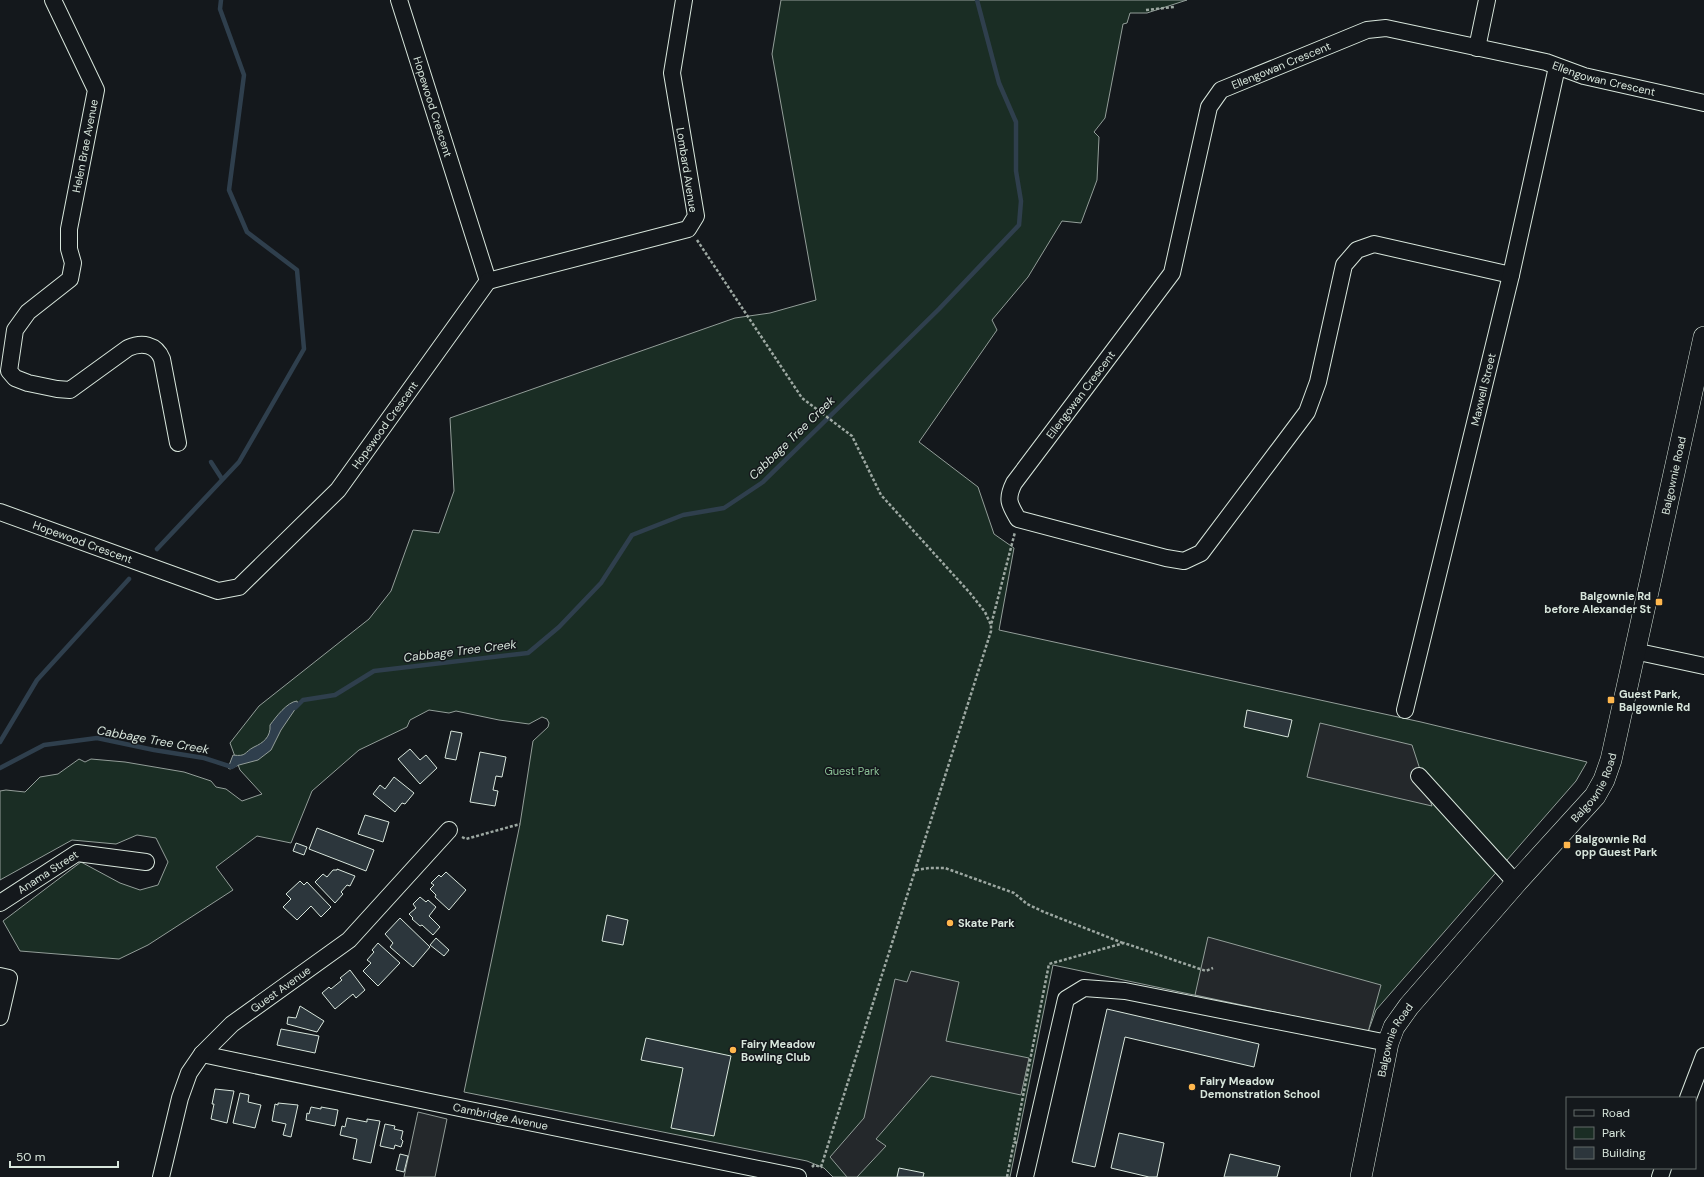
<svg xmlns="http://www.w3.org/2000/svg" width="1704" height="1177" viewBox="0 0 1704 1177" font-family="'DM Sans',sans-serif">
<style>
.green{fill:#1a2d24;stroke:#939e99}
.parking{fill:#24282b;stroke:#939e99}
.water{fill:#2f3f4d;stroke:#939e99}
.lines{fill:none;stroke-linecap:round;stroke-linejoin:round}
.stream{stroke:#2f3f4d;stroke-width:4.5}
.building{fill:#2c363c;stroke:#d8e6dc}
.minor-casing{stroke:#d8e6dc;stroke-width:18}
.major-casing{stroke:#d8e6dc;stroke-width:22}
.path{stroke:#9da8a2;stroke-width:2.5;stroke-dasharray:3 2;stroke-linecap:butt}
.minor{stroke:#14181c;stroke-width:16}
.major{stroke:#14181c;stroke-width:21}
.poi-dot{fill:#ffb74d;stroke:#14181c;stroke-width:1.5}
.labels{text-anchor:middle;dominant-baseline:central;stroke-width:3;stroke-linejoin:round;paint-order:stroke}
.street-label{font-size:11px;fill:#d8e6dc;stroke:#14181c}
.poi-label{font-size:11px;font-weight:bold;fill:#d8e6dc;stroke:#14181c;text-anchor:start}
.park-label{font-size:11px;fill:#8ac095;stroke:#14181c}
.water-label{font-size:12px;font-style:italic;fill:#d8e6dc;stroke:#14181c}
</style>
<rect width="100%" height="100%" fill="#14181c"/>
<!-- green -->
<polygon class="green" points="781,0 1187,0 1147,13 1130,13 1127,23 1123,24 1105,118 1094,132 1099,137 1097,180 1081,223 1062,221 1028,277 992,320 997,330 919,442 978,487 994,534 1014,548 999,630 1421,722 1587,762 1576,781 1376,1010 1368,1032 1053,965 1010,1177 833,1177 824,1168 807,1161 464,1092 520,824 533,741 548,727 549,723 547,719 542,717 529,724 499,720 456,711 449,713 429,710 410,720 407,727 359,750 312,791 291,843 257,836 216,867 233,890 148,945 119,959 20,951 3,921 81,862 120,883 140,890 158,885 168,862 156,838 137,835 116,844 72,840 0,880 0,791 6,790 25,792 40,777 58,774 79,759 85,762 91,759 125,762 184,772 211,781 216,787 226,789 242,801 262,794 240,770 230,743 259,706 369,619 391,591 413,530 439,533 454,491 450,418 735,318 770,313 816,300 772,54"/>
<!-- parking -->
<g class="parking">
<polygon points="1320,723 1412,745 1432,806 1307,777"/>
<polygon points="1208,937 1381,985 1368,1032 1195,995"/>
<polygon points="911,971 959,982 946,1041 1029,1058 1021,1095 931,1076 876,1139 886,1146 857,1177 847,1177 830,1157 864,1118 895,979 907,982"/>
<polygon points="418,1112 447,1119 435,1177 404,1177"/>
</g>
<!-- water -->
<path class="water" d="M297,701L298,705L281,730L271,750L258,760L239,765L230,769L228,768L233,755C247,757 244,752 254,747C263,743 271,737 270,725C276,717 287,702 297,701Z"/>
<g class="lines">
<!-- stream -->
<g class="stream">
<polyline points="211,462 222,479"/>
<polyline points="157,549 239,462 304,349 297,270 247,232 229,190 244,75 220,9 221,0"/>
<polyline points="295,708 303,700 335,695 374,671 528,653 559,627 601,583 632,535 683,515 724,508 763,482 939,309 1019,225 1021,201 1016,171 1016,122 999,83 977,0"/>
<polyline points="0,742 37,680 129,579"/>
<polyline points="0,768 44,745 97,738 154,750 204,758 232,767 235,765"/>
</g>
</g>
<!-- building -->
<g class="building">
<polygon points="1247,710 1292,720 1288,737 1244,727"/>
<polygon points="451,731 462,733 456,760 445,758"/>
<polygon points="410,749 420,760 426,755 437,768 420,784 398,759"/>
<polygon points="480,752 506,757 502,777 496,776 493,790 498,791 495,806 470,802"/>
<polygon points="394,777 414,793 405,804 402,803 395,812 373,794 380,785 385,789"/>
<polygon points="365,815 389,822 383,842 358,834"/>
<polygon points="317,828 374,850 366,871 309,849"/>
<polygon points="296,843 307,847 304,855 293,851"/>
<polygon points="337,869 355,876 350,886 347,885 341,892 343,894 335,903 315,882 323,874 327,877 333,870 337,870"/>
<polygon points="446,872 466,890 449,910 435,897 436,895 430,889 434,885 431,883 439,875 441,877"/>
<polygon points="300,881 304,885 307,882 331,907 321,917 311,906 297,920 283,907 291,899 286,894"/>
<polygon points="420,897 426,902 428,900 436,907 429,916 440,927 433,935 422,925 420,926 412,919 413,918 409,914 416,908 413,904"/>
<polygon points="607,915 628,920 623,945 602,941"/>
<polygon points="400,918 430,947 413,967 390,947 393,943 385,934"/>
<polygon points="436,938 449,950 444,956 430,945"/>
<polygon points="378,943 400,963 378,986 363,971 371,963 367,960 374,952 372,950"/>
<polygon points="350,970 365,990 356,998 353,994 335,1009 322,993 329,987 331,989 342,980 340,978"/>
<polygon points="300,1006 324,1021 317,1032 287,1024 288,1017 296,1018"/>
<polygon points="1107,1009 1259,1044 1254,1067 1125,1037 1095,1167 1072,1162"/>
<polygon points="281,1029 319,1036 315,1053 277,1045"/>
<polygon points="646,1038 731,1056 714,1136 671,1128 683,1068 641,1060"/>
<polygon points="215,1089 234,1091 227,1123 211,1119 214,1104 212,1104"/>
<polygon points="240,1093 249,1095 248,1102 261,1105 255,1128 233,1123"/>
<polygon points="278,1103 298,1105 291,1137 283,1135 286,1124 272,1121 275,1104 278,1105"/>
<polygon points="311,1107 321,1109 321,1107 338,1110 335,1126 306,1120 307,1113 309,1114"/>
<polygon points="347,1118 367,1122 367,1119 380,1121 371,1163 353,1159 357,1139 340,1135 342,1126 345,1127"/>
<polygon points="385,1124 395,1126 394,1129 403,1131 401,1139 403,1141 401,1147 395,1145 394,1149 380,1146"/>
<polygon points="1119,1133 1164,1143 1157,1177 1149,1177 1111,1168"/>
<polygon points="400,1154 408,1156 404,1172 396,1170"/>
<polygon points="1230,1154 1280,1166 1277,1177 1224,1177"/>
<polygon points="899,1168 924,1173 923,1177 897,1177"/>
</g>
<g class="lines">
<!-- minor casing -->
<g class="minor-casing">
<g id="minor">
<path d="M53,0L96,90L69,229V249L73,263L70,279L28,312L15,330L9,371L15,378L28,383L57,389L70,390L128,348C142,342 156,344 162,359L178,443"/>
<path id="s1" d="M399,0L488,281"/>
<polyline points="1477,48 1487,0"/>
<path id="s2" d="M1511,275L1374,244L1357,250L1344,265L1318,382L1307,412L1201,553L1184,561L1166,558L1018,519C1009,504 1006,499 1014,483L1172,273L1209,107L1221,90L1367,30L1386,28L1546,62L1584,76L1704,103"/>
<polyline points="488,281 688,229 696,216 672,73 684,0"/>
<path id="s3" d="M0,512L218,591L239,587L338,490L488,281"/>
<polyline points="1634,651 1704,666"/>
<path id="s4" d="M1405,710L1511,275L1557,67"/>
<polyline points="1419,776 1516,883"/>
<path id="s5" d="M0,903L77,853L146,862"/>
<polyline points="0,976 9,978 0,1017"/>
<path id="s6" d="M202,1054L435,1103L798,1177"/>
<polyline points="1688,1098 1704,1056"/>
<path id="s7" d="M161,1177L180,1098L189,1073L202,1054L232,1024L349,940L449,830"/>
<polyline points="1025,1177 1066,999 1084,988 1125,991 1388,1043"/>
<polyline points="1660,1177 1663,1168"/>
</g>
</g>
<!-- major casing -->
<g class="major-casing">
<g id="major">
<path id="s8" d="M1361,1177L1388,1043L1394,1027L1409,1006L1516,883L1595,796L1604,780L1611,760L1704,337"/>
</g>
</g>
<!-- path -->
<g class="path">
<polyline points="1146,10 1174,7"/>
<polyline points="697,240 802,398 852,436 881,495 970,593 985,612 991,625"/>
<polyline points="462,837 466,839 520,824"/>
<polyline points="916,870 929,868 945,868 1014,893 1027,904 1044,912 1123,943"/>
<polyline points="1017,1143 1014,1142 1049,964 1124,943 1206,971 1213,968"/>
<polyline points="812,1167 814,1165 821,1167 991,631 991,625 1015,532"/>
<polyline points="1007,1177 1014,1142"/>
</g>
<!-- minor -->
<use href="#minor" class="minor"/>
<!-- major -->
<use href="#major" class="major"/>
</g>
<!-- markers -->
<g class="poi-dot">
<rect x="1655" y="598" width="8" height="8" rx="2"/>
<rect x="1607" y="696" width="8" height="8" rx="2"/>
<rect x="1563" y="841" width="8" height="8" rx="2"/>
<circle cx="950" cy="923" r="4"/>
<circle cx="733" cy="1050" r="4"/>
<circle cx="1192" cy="1087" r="4"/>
</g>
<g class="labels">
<!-- street labels -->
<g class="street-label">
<text stroke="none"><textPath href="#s2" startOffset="1254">Ellengowan Crescent</textPath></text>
<text stroke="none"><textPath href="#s2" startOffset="1590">Ellengowan Crescent</textPath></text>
<text stroke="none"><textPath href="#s1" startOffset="112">Hopewood Crescent</textPath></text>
<text transform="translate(85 146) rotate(-79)">Helen Brae Avenue</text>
<text transform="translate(687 170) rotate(81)">Lombard Avenue</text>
<text stroke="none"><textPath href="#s4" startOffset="330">Maxwell Street</textPath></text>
<text stroke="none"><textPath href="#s2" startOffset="846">Ellengowan Crescent</textPath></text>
<text stroke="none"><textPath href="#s3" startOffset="472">Hopewood Crescent</textPath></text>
<text stroke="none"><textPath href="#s8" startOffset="791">Balgownie Road</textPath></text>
<text stroke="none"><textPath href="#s3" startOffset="88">Hopewood Crescent</textPath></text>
<text stroke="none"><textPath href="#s8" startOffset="467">Balgownie Road</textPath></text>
<text stroke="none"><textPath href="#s5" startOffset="57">Anama Street</textPath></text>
<text stroke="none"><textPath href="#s7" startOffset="233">Guest Avenue</textPath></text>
<text stroke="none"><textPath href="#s8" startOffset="142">Balgownie Road</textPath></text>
<text stroke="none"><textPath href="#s6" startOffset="305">Cambridge Avenue</textPath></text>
</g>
<!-- poi labels -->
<g class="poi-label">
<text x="1651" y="596" text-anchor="end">Balgownie Rd<tspan x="1651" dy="13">before Alexander St</tspan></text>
<text x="1619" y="694">Guest Park,<tspan x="1619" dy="13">Balgownie Rd</tspan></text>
<text x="1575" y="839">Balgownie Rd<tspan x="1575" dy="13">opp Guest Park</tspan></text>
<text x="958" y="923">Skate Park</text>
<text x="741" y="1044">Fairy Meadow<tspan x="741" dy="13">Bowling Club</tspan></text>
<text x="1200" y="1081">Fairy Meadow<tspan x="1200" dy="13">Demonstration School</tspan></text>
</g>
<!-- park labels -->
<g class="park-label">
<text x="852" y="771">Guest Park</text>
</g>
<!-- water labels -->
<g class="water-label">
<text transform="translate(792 438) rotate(-44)">Cabbage Tree Creek</text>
<text transform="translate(460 651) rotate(-7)">Cabbage Tree Creek</text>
<text transform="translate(153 740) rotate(10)">Cabbage Tree Creek</text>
</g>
</g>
<!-- legend -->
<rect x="1566" y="1097" width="130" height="72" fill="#14181c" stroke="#626a69"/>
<rect x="1574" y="1110" width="20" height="6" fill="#14181c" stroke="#626a69"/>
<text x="1602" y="1117" font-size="12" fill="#d8e6dc">Road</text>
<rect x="1574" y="1127" width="20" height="12" fill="#1a2d24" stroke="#626a69"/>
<text x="1602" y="1137" font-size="12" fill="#d8e6dc">Park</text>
<rect x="1574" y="1147" width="20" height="12" fill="#2c363c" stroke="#626a69"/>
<text x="1602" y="1157" font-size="12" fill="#d8e6dc">Building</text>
<!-- scale -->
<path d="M10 1161v6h108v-6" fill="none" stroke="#d8e6dc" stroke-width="2"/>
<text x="16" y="1161" font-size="12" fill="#d8e6dc" stroke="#14181c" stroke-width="3" paint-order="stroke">50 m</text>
</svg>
